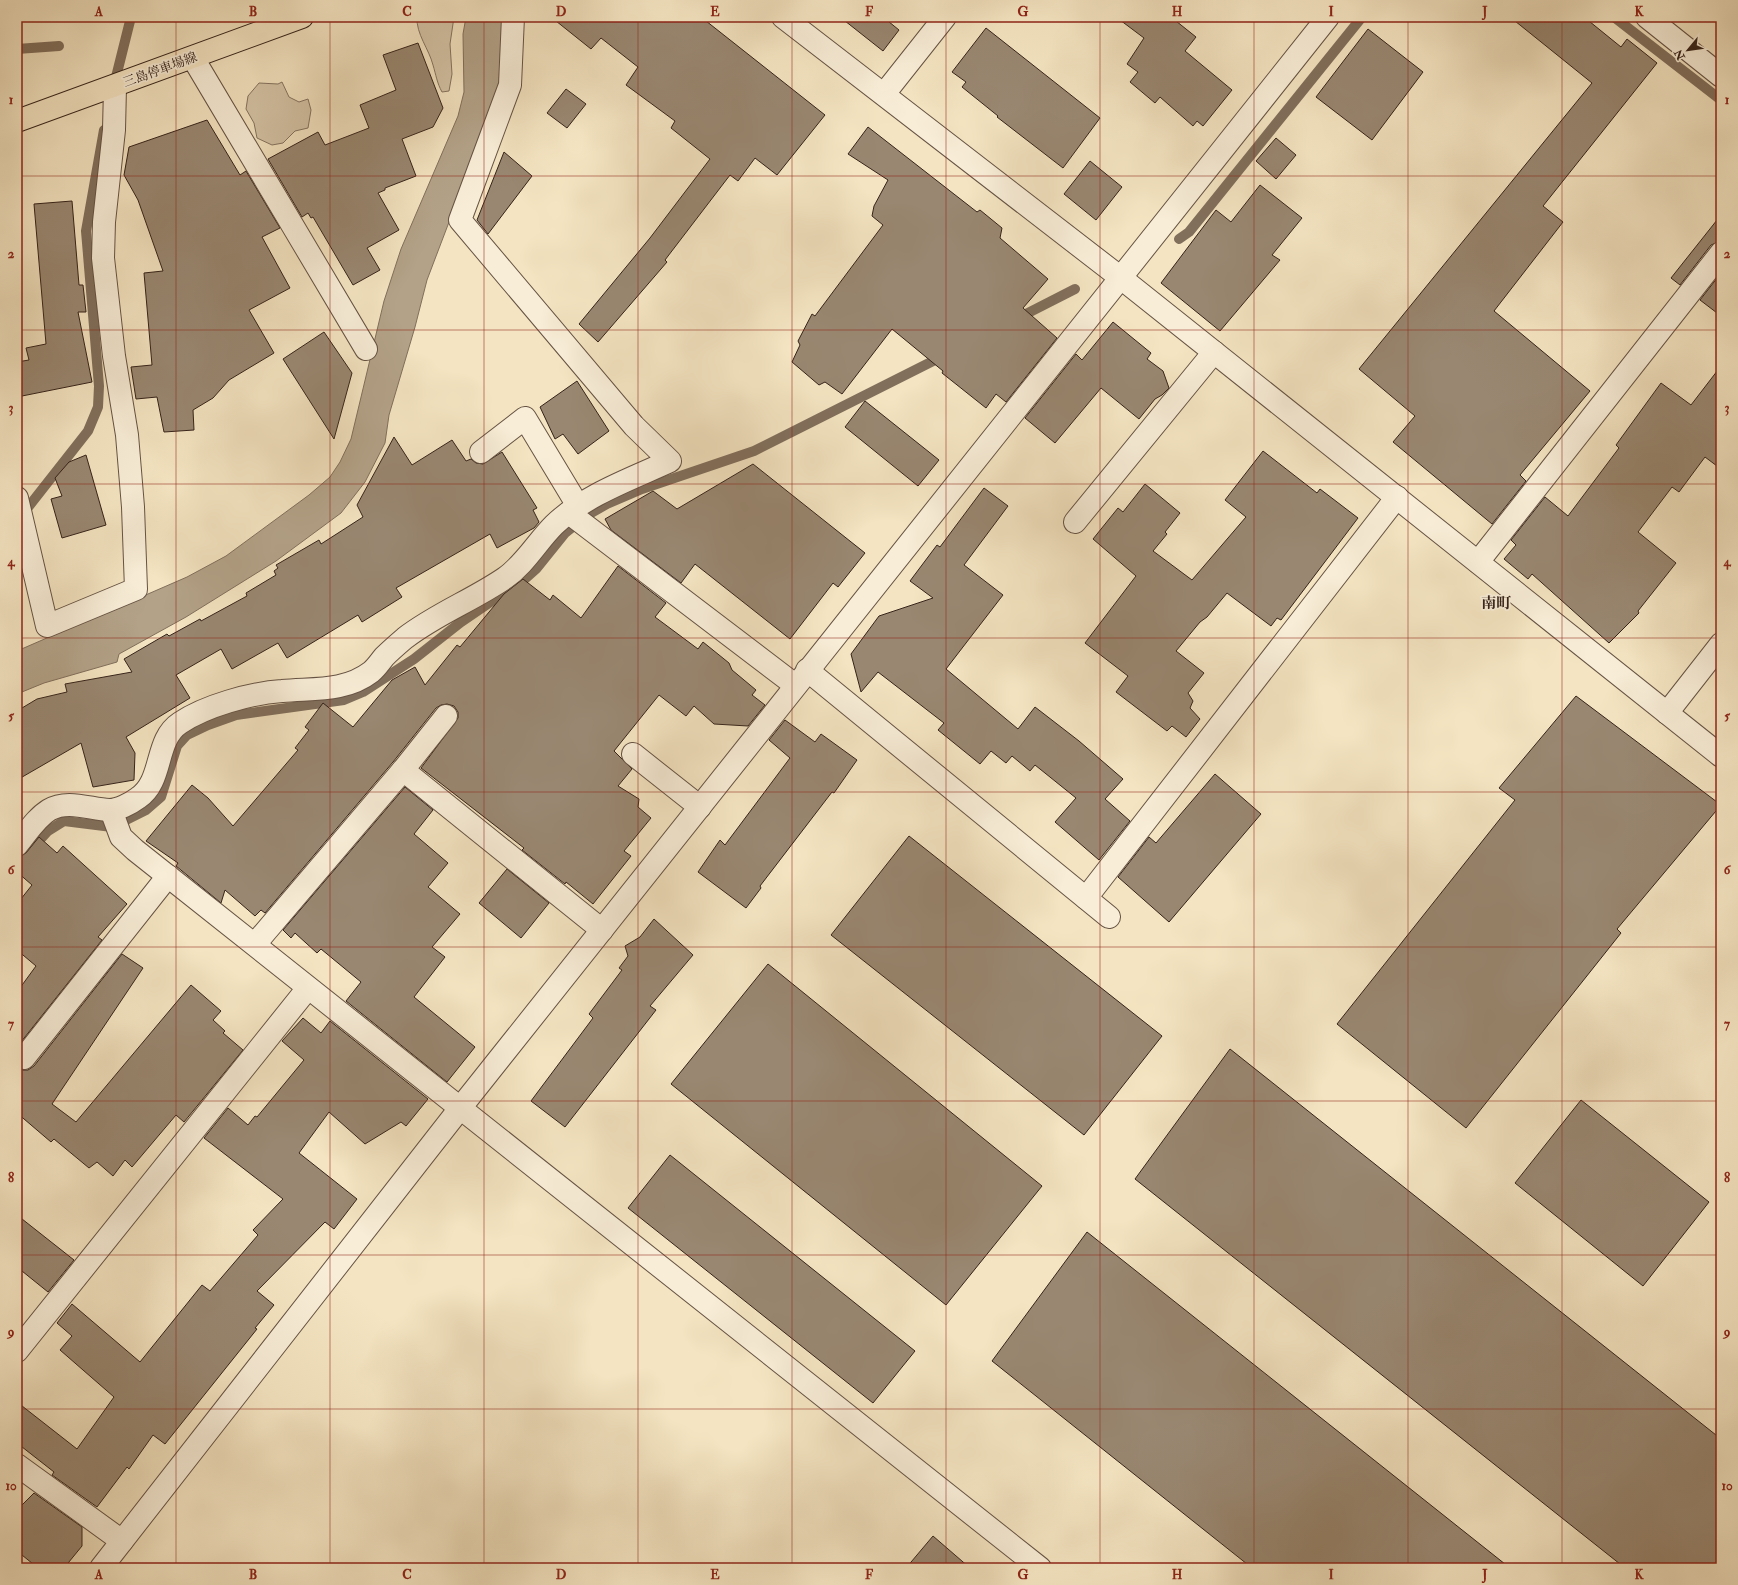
<svg xmlns="http://www.w3.org/2000/svg" width="1738" height="1585" viewBox="0 0 1738 1585" font-family="'IM FELL Double Pica','Noto Serif JP',serif">
<style>
.green{fill:#d4c3a5;stroke:#857360}
.water{fill:#b3a288;stroke:#816f5c}
.lines{fill:none;stroke-linecap:round;stroke-linejoin:round}
.stream{stroke:#816f5c;stroke-width:10}
.building{fill:#998771;stroke:#36231a}
.minor-casing{stroke:#665344;stroke-width:24}
.major-casing{stroke:#36231a;stroke-width:24}
.minor{stroke:#f8edd7;stroke-width:22}
.major{stroke:#f4e4c1;stroke-width:22}
.grid{fill:none;stroke:#8f2418;stroke-width:1;stroke-opacity:0.55}
.labels{text-anchor:middle;dominant-baseline:central;stroke-width:3.5;stroke-linejoin:round;paint-order:stroke}
.street-label{font-size:13px;fill:#36231a;stroke:#f8edd7}
.quarter-label{font-size:15px;font-weight:bold;fill:#36231a;stroke:#f8edd7}
.neatline{fill:none;stroke:#8f2418;stroke-width:1.5}
.grid-label{font-size:13px;text-anchor:middle;font-weight:bold;fill:#8f2418}
</style>
<rect width="100%" height="100%" fill="#f4e4c1"/>
<filter id="stains"><feTurbulence type="fractalNoise" baseFrequency=".005" numOctaves="4"/><feColorMatrix values="0 0 0 0 .2 0 0 0 0 .09 0 0 0 0 .02 0 0 0 .5 -.17"/></filter>
<radialGradient id="worn" r=".72"><stop offset=".6" stop-color="#630" stop-opacity="0"/><stop offset="1" stop-color="#630" stop-opacity=".3"/></radialGradient>
<!-- green -->
<g class="green">
<path d="M417,17H454L450,44L452,74L449,91L442,92C437,83 436,75 433,65C429,49 416,34 417,17Z"/>
<polygon points="282,82 289,97 299,102 308,99 311,110 308,128 295,131 283,143 272,145 257,138 254,123 246,109 248,96 259,83 278,84"/>
</g>
<!-- water -->
<polygon class="water" points="466,17 505,17 503,80 427,280 415,327 389,415 385,443 365,482 341,513 276,561 186,617 119,654 117,662 44,683 17,694 17,651 187,577 226,556 309,495 330,477 340,462 351,439 384,301 401,249 458,116 464,92 463,34"/>
<g class="lines">
<!-- stream -->
<g class="stream">
<polyline points="1614,17 1721,100"/>
<polyline points="17,49 59,46"/>
<polyline points="114,85 131,17"/>
<polyline points="1179,239 1189,232 1362,17"/>
<polyline points="1016,319 1075,289"/>
<polyline points="22,515 88,431 98,407 99,386 86,231 104,130"/>
<polyline points="17,865 48,831 64,821 112,827 146,810 161,797 177,746 187,735 208,725 236,715 344,700 363,692 414,659 461,622 527,577 536,569 565,533 586,516 607,504 642,489 754,451 943,356"/>
</g>
</g>
<!-- building -->
<g class="building">
<polygon points="551,17 701,17 825,115 777,175 755,158 738,181 730,175 665,260 667,262 598,342 579,324 650,238 710,159 671,128 675,121 626,85 638,67 601,38 591,49"/>
<polygon points="840,17 883,17 899,30 883,51"/>
<polygon points="1116,17 1171,17 1196,37 1185,51 1232,90 1203,126 1197,121 1193,126 1160,97 1155,103 1130,82 1138,72 1127,64 1144,38"/>
<polygon points="1510,17 1584,17 1621,47 1627,39 1657,63 1543,206 1563,222 1494,311 1590,391 1520,475 1526,481 1492,524 1393,442 1415,416 1359,369 1592,83"/>
<polygon points="986,28 1100,118 1063,168 997,117 998,116 962,87 966,82 952,72"/>
<polygon points="1368,29 1423,72 1372,140 1316,97"/>
<polygon points="418,43 443,108 433,127 402,139 416,176 385,188 385,190 378,193 399,230 367,248 380,270 353,285 313,217 311,218 308,213 302,217 268,159 318,132 325,145 369,128 360,105 396,90 383,55"/>
<polygon points="566,89 586,104 567,128 547,113"/>
<polygon points="207,120 240,175 246,171 280,228 262,237 290,288 249,310 274,353 229,380 213,398 193,410 194,430 164,432 157,397 136,399 131,367 152,365 144,273 163,271 138,200 124,175 129,147"/>
<polygon points="868,127 977,212 980,210 1002,228 1000,238 1048,279 1023,308 1057,338 1006,402 996,394 986,408 942,373 943,371 892,329 842,394 825,382 819,385 792,362 800,345 798,341 812,314 815,316 883,225 872,216 874,206 888,180 848,154"/>
<polygon points="1276,138 1296,155 1276,179 1256,161"/>
<polygon points="504,152 532,176 488,234 477,220"/>
<polygon points="1090,161 1122,187 1096,220 1064,194"/>
<polygon points="1260,185 1302,218 1272,255 1280,260 1220,331 1161,283 1216,210 1231,222"/>
<polygon points="72,201 79,285 83,285 86,312 78,312 92,382 17,397 17,362 29,360 26,348 46,344 34,204"/>
<polygon points="1721,215 1721,241 1711,245 1680,285 1671,278"/>
<polygon points="1721,273 1721,316 1700,300"/>
<polygon points="1113,322 1151,353 1147,359 1163,371 1169,388 1162,395 1155,399 1139,419 1101,388 1055,443 1025,418 1076,354 1082,360"/>
<polygon points="324,332 352,373 334,439 283,359"/>
<polygon points="1721,366 1721,469 1705,457 1679,492 1672,487 1638,532 1676,563 1638,611 1639,613 1609,643 1532,574 1528,579 1504,559 1516,545 1511,540 1545,497 1568,516 1619,448 1616,445 1661,383 1691,405"/>
<polygon points="577,381 609,431 578,454 563,434 555,439 540,407"/>
<polygon points="865,401 939,460 918,486 845,427"/>
<polygon points="394,437 412,465 452,440 466,461 471,459 476,463 483,464 502,452 537,508 533,510 539,522 534,528 497,548 490,534 396,588 402,597 362,622 358,615 287,658 278,643 232,669 221,649 176,675 190,698 126,737 135,753 134,780 93,787 81,743 17,780 17,711 37,699 67,692 65,684 132,672 124,659 167,634 169,636 200,619 201,621 247,596 246,593 276,575 274,571 278,568 276,565 319,540 321,544 363,517 357,505"/>
<polygon points="1263,451 1317,493 1320,489 1358,518 1281,620 1277,618 1271,626 1227,593 1207,617 1200,622 1176,651 1204,673 1188,693 1193,701 1190,708 1200,719 1186,737 1172,726 1167,731 1116,692 1128,676 1085,643 1136,576 1093,539 1118,508 1123,512 1145,484 1180,513 1165,532 1167,534 1153,551 1192,580 1246,517 1225,500"/>
<polygon points="86,455 106,525 62,538 51,499 62,496 55,478 69,462"/>
<polygon points="753,464 865,553 838,587 833,583 790,639 695,564 681,583 611,530 605,519 653,491 677,509"/>
<polygon points="984,488 1008,506 964,565 1003,595 946,669 1018,729 1035,707 1079,741 1123,779 1105,799 1130,821 1099,860 1055,822 1076,798 1035,765 1030,771 1012,756 1006,763 991,751 980,764 938,730 944,723 878,672 861,692 851,654 879,616 933,598 910,581 937,545 940,547"/>
<polygon points="618,566 666,603 655,617 698,649 703,642 729,663 732,670 756,690 752,695 765,705 748,726 714,724 694,706 686,716 659,695 614,751 632,769 618,786 639,799 638,807 651,818 624,851 631,856 593,904 566,882 565,884 522,850 524,848 421,768 458,718 458,712 454,706 447,704 441,705 436,708 393,762 265,913 261,910 255,916 225,890 221,903 176,866 178,863 146,841 192,785 208,798 233,826 298,750 295,748 309,730 305,727 323,703 353,727 392,680 415,667 425,685 457,645 460,647 504,594 523,579 550,600 553,595 581,618"/>
<polygon points="1576,696 1721,805 1617,929 1621,933 1466,1128 1337,1024 1515,800 1499,788"/>
<polygon points="785,720 815,742 821,734 857,760 834,793 832,792 760,886 761,888 746,908 698,872 720,840 725,845 790,758 769,740"/>
<polygon points="1215,774 1261,814 1169,922 1118,877 1149,837 1156,843"/>
<polygon points="405,787 433,810 414,834 448,863 428,887 460,914 432,947 445,957 414,997 475,1047 447,1082 346,1001 361,982 321,949 317,953 295,933 291,938 283,930"/>
<polygon points="909,836 1162,1036 1084,1135 831,935"/>
<polygon points="39,837 57,853 63,846 127,904 98,937 102,940 17,1047 17,992 36,966 17,950 17,904 32,885 17,872 17,857 26,853"/>
<polygon points="507,869 549,903 521,938 479,903"/>
<polygon points="654,919 693,955 650,1006 656,1010 565,1127 531,1101 593,1018 589,1014 622,970 619,968 628,956 625,946 640,937"/>
<polygon points="122,954 143,968 52,1104 76,1122 191,985 221,1011 213,1020 225,1031 223,1033 243,1050 184,1122 176,1115 132,1167 125,1160 113,1176 97,1162 89,1168 54,1139 51,1142 17,1113 17,1068 23,1070 28,1070 34,1066"/>
<polygon points="768,964 1042,1186 946,1305 671,1084"/>
<polygon points="303,1018 321,1033 330,1021 428,1099 406,1126 401,1122 365,1144 329,1112 299,1153 357,1199 334,1229 325,1222 257,1291 274,1305 255,1328 257,1329 165,1444 153,1435 129,1469 127,1467 97,1507 52,1475 54,1472 17,1443 17,1402 77,1449 114,1397 60,1350 72,1336 57,1323 72,1304 140,1362 202,1285 210,1291 258,1235 253,1230 283,1199 204,1138 228,1108 248,1125 255,1116 257,1117 304,1060 282,1041"/>
<polygon points="1230,1049 1721,1439 1721,1568 1625,1568 1135,1179"/>
<polygon points="1581,1100 1709,1202 1643,1286 1515,1183"/>
<polygon points="670,1155 915,1351 873,1403 628,1208"/>
<polygon points="17,1215 74,1260 48,1292 17,1267"/>
<polygon points="1087,1232 1510,1568 1252,1568 992,1361"/>
<polygon points="34,1493 82,1527 82,1546 64,1568 38,1568 17,1551 17,1510"/>
<polygon points="933,1536 970,1568 906,1568"/>
</g>
<g class="lines">
<!-- minor casing -->
<g class="minor-casing">
<g id="minor">
<polyline points="783,17 1121,278 1721,756"/>
<polyline points="1647,17 1721,76"/>
<polyline points="193,58 366,349"/>
<polyline points="884,94 945,17"/>
<polyline points="481,452 525,418 578,506"/>
<polyline points="17,498 47,626 136,589 133,507 127,435 114,356 103,258 104,222 114,130 115,87"/>
<polyline points="569,513 795,685"/>
<polyline points="1075,522 1214,352"/>
<polyline points="1478,562 1721,253"/>
<polyline points="807,670 1109,917"/>
<polyline points="1667,713 1721,644"/>
<polyline points="633,754 700,807"/>
<polyline points="403,770 602,930"/>
<polyline points="111,810 121,837 135,850 1040,1568"/>
<path d="M17,845C27,833 36,818 49,810C67,799 90,809 109,810C118,810 130,804 138,798C164,781 154,740 180,723C205,706 251,693 282,691C313,688 345,692 371,672C376,668 380,662 384,657C391,650 398,644 405,638C436,614 473,600 505,578C525,564 537,542 554,525C585,495 631,479 670,461L634,426L460,220L510,85L513,17"/>
<polyline points="1086,898 1397,497"/>
<polyline points="255,944 403,770 446,716"/>
<polyline points="24,1058 168,876"/>
<polyline points="17,1351 308,988"/>
<polyline points="17,1465 122,1541"/>
<polyline points="101,1568 461,1107 1328,17"/>
</g>
</g>
<!-- major casing -->
<g class="major-casing">
<polyline id="major" points="17,121 302,17"/>
</g>
<!-- minor -->
<use href="#minor" class="minor"/>
<!-- major -->
<use href="#major" class="major"/>
</g>
<!-- grid -->
<path class="grid" d="M176,17V1568M330,17V1568M484,17V1568M638,17V1568M792,17V1568M946,17V1568M1100,17V1568M1254,17V1568M1408,17V1568M1562,17V1568M17,176H1721M17,330H1721M17,484H1721M17,638H1721M17,792H1721M17,947H1721M17,1101H1721M17,1255H1721M17,1409H1721"/>
<g class="labels">
<!-- street labels -->
<g class="street-label">
<text transform="translate(160 70) rotate(-20)">三島停車場線</text>
</g>
<!-- quarter labels -->
<g class="quarter-label">
<text x="1496" y="603">南町</text>
</g>
</g>
<!-- margin -->
<rect width="1738" height="1585" fill="none" stroke="#f4e4c1" stroke-width="44"/>
<!-- north arrow -->
<g transform="translate(1688 50) rotate(241)" stroke="#f8edd7" stroke-width="3" paint-order="stroke">
<path d="M0-3L7 15L0 10L-7 15Z" fill="#36231a"/>
<text y="-6" font-size="11" font-weight="bold" text-anchor="middle" fill="#36231a">N</text>
</g>
<rect x="22" y="22" width="1694" height="1541" class="neatline"/>
<g class="grid-label">
<text x="99" y="16">A</text>
<text x="253" y="16">B</text>
<text x="407" y="16">C</text>
<text x="561" y="16">D</text>
<text x="715" y="16">E</text>
<text x="869" y="16">F</text>
<text x="1023" y="16">G</text>
<text x="1177" y="16">H</text>
<text x="1331" y="16">I</text>
<text x="1485" y="16">J</text>
<text x="1639" y="16">K</text>
<text x="11" y="104">1</text>
<text x="1727" y="104">1</text>
<text x="11" y="258">2</text>
<text x="1727" y="258">2</text>
<text x="11" y="412">3</text>
<text x="1727" y="412">3</text>
<text x="11" y="566">4</text>
<text x="1727" y="566">4</text>
<text x="11" y="720">5</text>
<text x="1727" y="720">5</text>
<text x="11" y="874">6</text>
<text x="1727" y="874">6</text>
<text x="11" y="1028">7</text>
<text x="1727" y="1028">7</text>
<text x="11" y="1182">8</text>
<text x="1727" y="1182">8</text>
<text x="11" y="1336">9</text>
<text x="1727" y="1336">9</text>
<text x="11" y="1490">10</text>
<text x="1727" y="1490">10</text>
<text x="99" y="1579">A</text>
<text x="253" y="1579">B</text>
<text x="407" y="1579">C</text>
<text x="561" y="1579">D</text>
<text x="715" y="1579">E</text>
<text x="869" y="1579">F</text>
<text x="1023" y="1579">G</text>
<text x="1177" y="1579">H</text>
<text x="1331" y="1579">I</text>
<text x="1485" y="1579">J</text>
<text x="1639" y="1579">K</text>
</g>
<rect width="100%" height="100%" filter="url(#stains)"/>
<rect width="100%" height="100%" fill="url(#worn)"/>
</svg>
